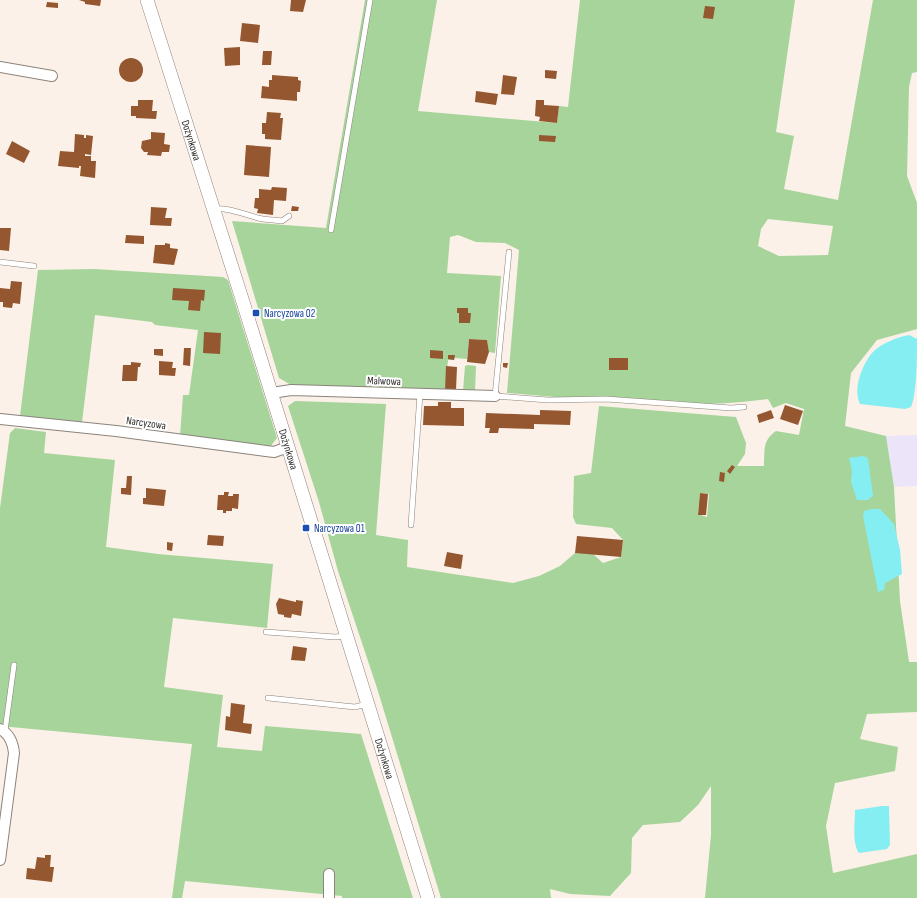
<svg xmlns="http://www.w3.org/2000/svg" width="917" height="898" viewBox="0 0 917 898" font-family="'Sofia Sans Condensed',sans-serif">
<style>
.commercial{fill:#ece5fa}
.green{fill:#a6d49a;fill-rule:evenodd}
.water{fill:#85eef2}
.building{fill:#94572f}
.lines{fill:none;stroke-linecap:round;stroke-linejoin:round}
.service-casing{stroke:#8c837b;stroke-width:6}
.minor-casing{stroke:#8c837b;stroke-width:12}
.tertiary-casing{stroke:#8c837b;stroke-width:14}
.service{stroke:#fff;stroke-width:5}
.minor{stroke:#fff;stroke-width:10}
.tertiary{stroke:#fff;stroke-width:13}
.transit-dot{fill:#1a4fb4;stroke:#fff;stroke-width:1.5}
.labels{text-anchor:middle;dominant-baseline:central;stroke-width:4;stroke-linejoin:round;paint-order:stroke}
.street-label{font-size:11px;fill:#302c29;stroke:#fff}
.transit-label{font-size:11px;fill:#164399;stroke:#fff;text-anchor:start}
</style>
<rect width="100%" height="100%" fill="#fbf1e8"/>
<!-- commercial -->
<polygon class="commercial" points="917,435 917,486 894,487 886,436"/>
<!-- green -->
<g class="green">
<path d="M365,0H437L418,111L557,123L559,106L568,107L580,0H795L776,132L794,136L784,189L838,200L873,0H917V72L912,73L909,87L907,176L917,203V329L877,340L851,373L845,426L886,436L894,487L900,601L909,662H917V712L867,714L860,739L898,747L895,771L835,783L826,826L833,873L917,854V898H705L711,835V786L698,805L680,822L643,825L632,838L631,873L610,896L570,894L550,889L551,898H441L377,688L338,571L319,502L288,406L295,401L386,404L376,535L408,540L407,567L513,583L539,576L560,566L575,553H592L603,563L621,557L623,540L612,528L576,524L573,517L574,476L591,473L599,406L736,417L746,443L745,454L737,466H764C765,450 762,441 776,431L799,435L804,409L786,403L773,408L768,399C682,411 593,400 507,393L519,250L505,243L476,242L458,235L450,237L447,273L501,276L495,353L489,352L487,340L469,339L467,359L455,358L454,360H448L445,390H412L291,385L279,378L232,221L326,228ZM768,219L833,226L828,255L779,256L758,246L761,229ZM700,493L709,494L707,517L698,514Z"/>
<polygon points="94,269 223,277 228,280 277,438 270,447 180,436 183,395 189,395 198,330 155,325 152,322 95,315 82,422 20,416 38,270"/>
<polygon points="468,365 476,366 475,391 463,391 465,366"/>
<polygon points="15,428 46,432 44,453 115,460 106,547 158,554 273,564 267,628 173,618 164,687 223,695 217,747 262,751 265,726 361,734 413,898 342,898 342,896 185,881 182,898 172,898 192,744 0,726 0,508 10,433"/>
</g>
<!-- water -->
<g class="water">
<path d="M909,335L917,339C917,356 917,393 911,407L905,409L860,404C852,389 863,361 875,350C883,343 897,337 909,335Z"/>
<polygon points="863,456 868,458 873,496 868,500 857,500 851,482 852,471 849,458"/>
<polygon points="872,509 880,509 894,524 900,550 902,574 885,583 884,590 878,592 863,516 864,511"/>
<path d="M882,806H889L890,845L887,849L859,853C852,843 855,822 855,810Z"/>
</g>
<!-- building -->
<g class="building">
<polygon points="79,0 101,0 100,6 85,4 85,2"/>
<polygon points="291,0 306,0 303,12 290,11"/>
<polygon points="47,2 58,3 58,8 46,7"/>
<polygon points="705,6 715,7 713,19 703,18"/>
<polygon points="242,23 260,25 258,43 240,41"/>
<polygon points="240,47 240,65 225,66 224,48"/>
<polygon points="263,51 272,51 271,65 262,65"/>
<circle cx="131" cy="70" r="12"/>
<polygon points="545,70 557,71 556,79 545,78"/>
<polygon points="272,75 298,77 298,80 301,81 300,92 297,92 297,101 261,98 262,86 269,87 269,80 272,80"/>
<polygon points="503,75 517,77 514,95 501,94"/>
<polygon points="476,91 498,94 496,105 475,102"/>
<polygon points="138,100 153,100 152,111 157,111 156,119 136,118 136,116 131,116 131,106 138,106"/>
<polygon points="536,100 544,100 544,105 559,106 557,123 539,121 540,117 535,116"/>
<polygon points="267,112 281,113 280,118 283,118 281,140 265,139 265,134 262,134 262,123 266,123"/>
<polygon points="151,132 165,133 164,144 170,145 169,152 162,152 161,156 147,155 148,152 144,152 141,148 142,141 151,139"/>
<polygon points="75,134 84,135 84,138 86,138 86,135 93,136 91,155 85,154 85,156 91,156 91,161 96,161 95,178 80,176 81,166 79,166 79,168 58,166 60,151 74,152"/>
<polygon points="539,135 556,136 555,142 539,141"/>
<polygon points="12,141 30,151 24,163 6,154"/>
<polygon points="246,145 271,147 269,177 244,175"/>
<polygon points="272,187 287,188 286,201 274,200 273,215 257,213 258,209 254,208 255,198 259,198 259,189 271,190"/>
<polygon points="292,206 299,207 298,211 291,211"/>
<polygon points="151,207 167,208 165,218 172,218 171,226 150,225"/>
<polygon points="0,228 11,228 9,251 0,250"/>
<polygon points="126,235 144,236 144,244 125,243"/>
<polygon points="165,243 170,244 170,248 178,249 174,265 153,263 155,245 165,245"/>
<polygon points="11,281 22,282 20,304 13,303 12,308 3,307 3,302 0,302 0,288 10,289"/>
<polygon points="173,288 205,290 204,301 201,300 200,311 188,310 189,301 172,300"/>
<polygon points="457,308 468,308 468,313 471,313 470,323 459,323 459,313 457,313"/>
<polygon points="204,332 221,333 220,354 203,353"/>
<polygon points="469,339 487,340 489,352 485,364 467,362"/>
<polygon points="184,348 191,348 190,366 183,365"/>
<polygon points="154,349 163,349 163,356 154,355"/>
<polygon points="430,350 443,351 443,359 430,358"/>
<polygon points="448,355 455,355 454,360 448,359"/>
<rect x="609" y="358" width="19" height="12"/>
<polygon points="159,361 173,362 172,368 176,368 175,376 159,375"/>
<polygon points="131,362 141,363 140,367 138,367 137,381 122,381 123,365 131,365"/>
<polygon points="503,363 508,363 507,368 503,367"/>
<polygon points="446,366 457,367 456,390 445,390"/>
<polygon points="438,402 451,402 451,408 464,408 464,426 423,425 424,406 438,406"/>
<polygon points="785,405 803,411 798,425 780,419"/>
<polygon points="540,410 571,411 570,425 534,424 534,429 499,428 498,433 489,433 490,428 485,428 486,413 540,415"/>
<polygon points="771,410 774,418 759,423 757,415"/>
<polygon points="732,465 735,467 730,474 727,471"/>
<polygon points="720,472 725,473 724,482 719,481"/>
<polygon points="127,476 132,476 131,495 121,494 121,488 126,488"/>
<polygon points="146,488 166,490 164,506 143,504 143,498 146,498"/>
<polygon points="224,492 229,492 228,496 233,496 233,494 239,494 238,509 232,508 232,511 226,511 226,513 223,513 223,510 217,510 218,495 224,495"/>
<polygon points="700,493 708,494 706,515 698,515"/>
<polygon points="208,535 224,536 223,546 207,545"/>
<polygon points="577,536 623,540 621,557 575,553"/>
<polygon points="167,542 173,543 172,551 167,550"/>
<polygon points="447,552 463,555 461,569 444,566"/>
<polygon points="279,598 296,602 296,600 303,601 301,616 292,614 291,618 284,617 284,615 278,614 276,604"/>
<polygon points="293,646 307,648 305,661 291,660"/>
<polygon points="231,703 245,705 243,723 252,724 251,734 225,730 226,716 230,717"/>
<polygon points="45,855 51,855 50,867 54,867 52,882 26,879 27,868 35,869 37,857 45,858"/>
</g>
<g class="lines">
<!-- service casing -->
<g class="service-casing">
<g id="service">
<path d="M214,209C230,207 247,216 263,219C270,220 276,220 282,221L289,216"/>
<polyline points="331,230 370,0"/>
<polyline points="509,252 495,396 548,400 606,399 731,408 744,407"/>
<polyline points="0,262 34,266"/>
<polyline points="411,525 420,394"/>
<polyline points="266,632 335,637 346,636"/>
<polyline points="268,698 345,706 355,707 367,704"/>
<polyline points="5,731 14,665"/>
</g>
</g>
<!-- minor casing -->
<g class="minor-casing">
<g id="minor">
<polyline points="0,67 52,76"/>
<polyline points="272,393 291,390 495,396"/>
<polyline points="0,419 116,431 266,451 274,452 288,447"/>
<path d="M0,729C10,734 13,743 14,753L0,860"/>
<polyline points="329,874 329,898"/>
</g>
</g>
<!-- tertiary casing -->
<g class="tertiary-casing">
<g id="tertiary">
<path id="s1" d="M147,0L243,302L428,898"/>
</g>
</g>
<!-- service -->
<use href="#service" class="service"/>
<!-- minor -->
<use href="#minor" class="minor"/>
<!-- tertiary -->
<use href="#tertiary" class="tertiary"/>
</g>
<!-- markers -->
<g class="transit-dot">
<rect x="252" y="309" width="8" height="8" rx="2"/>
<rect x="302" y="524" width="8" height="8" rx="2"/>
</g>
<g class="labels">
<!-- street labels -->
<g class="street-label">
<text stroke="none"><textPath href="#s1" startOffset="147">Dożynkowa</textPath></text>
<text transform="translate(384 381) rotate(2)">Malwowa</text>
<text transform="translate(146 423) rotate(8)">Narcyzowa</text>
<text stroke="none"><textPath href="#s1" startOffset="471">Dożynkowa</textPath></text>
<text stroke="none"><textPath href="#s1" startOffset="795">Dożynkowa</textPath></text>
</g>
<!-- transit labels -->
<g class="transit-label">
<text x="264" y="313">Narcyzowa 02</text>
<text x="314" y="528">Narcyzowa 01</text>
</g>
</g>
</svg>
